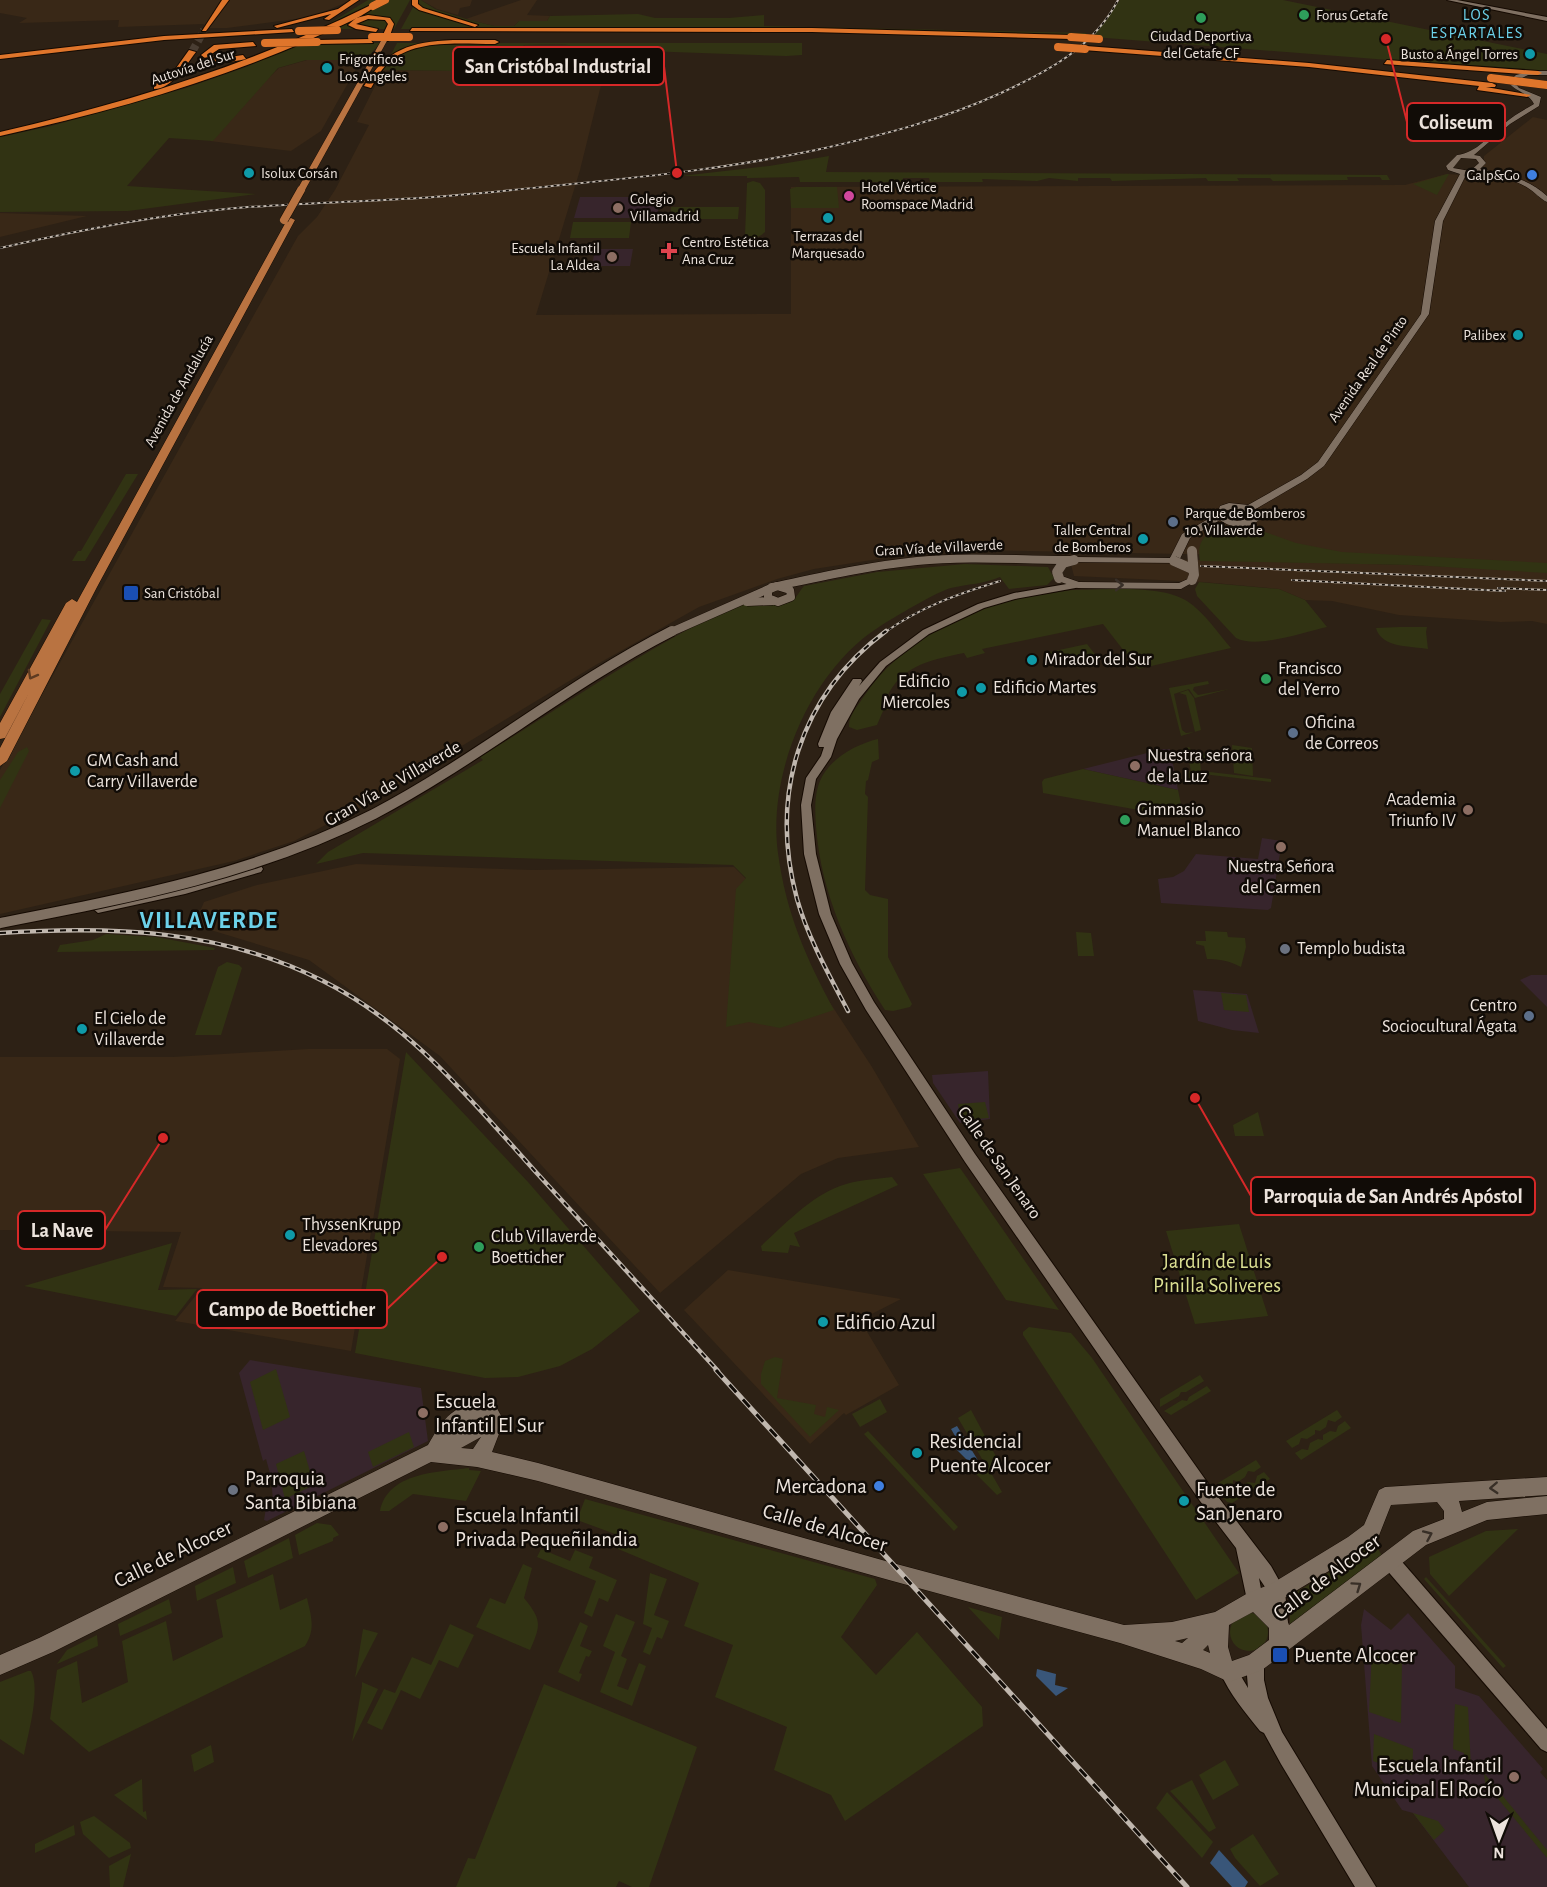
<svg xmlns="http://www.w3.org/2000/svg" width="1547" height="1887" viewBox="0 0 1547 1887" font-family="'Alegreya Sans',sans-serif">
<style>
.built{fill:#392817}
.education{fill:#37252c}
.green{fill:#313313}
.water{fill:#395679}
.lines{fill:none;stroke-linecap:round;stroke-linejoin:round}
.motorway-tunnel{stroke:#4a3e33;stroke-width:8;stroke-dasharray:8 4;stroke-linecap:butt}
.tertiary-casing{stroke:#150a02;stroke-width:2}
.secondary-casing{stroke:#150a02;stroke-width:1}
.primary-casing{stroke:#150a02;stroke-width:1}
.motorway-casing{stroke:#150a02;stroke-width:2}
.tertiary{fill:#7f7062;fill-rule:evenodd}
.secondary{fill:#7f7062;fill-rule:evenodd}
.primary{fill:#b97341;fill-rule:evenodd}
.motorway{fill:#df752b;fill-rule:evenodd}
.rail-far2-casing{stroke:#c0b7ae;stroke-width:2}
.rail-far1-casing{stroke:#c0b7ae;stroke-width:4.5}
.rail-casing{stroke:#c0b7ae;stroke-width:5}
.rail-far2{stroke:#110c07;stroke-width:1.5;stroke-dasharray:3;stroke-linecap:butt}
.rail-far1{stroke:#110c07;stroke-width:2;stroke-dasharray:6;stroke-linecap:butt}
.rail{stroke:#110c07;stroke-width:3;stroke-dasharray:10;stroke-linecap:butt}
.tertiary-bridge-far1-casing{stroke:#150a02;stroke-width:9;stroke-linecap:butt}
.tertiary-bridge-casing{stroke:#150a02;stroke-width:12;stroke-linecap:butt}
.secondary-bridge-casing{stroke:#150a02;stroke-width:10;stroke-linecap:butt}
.primary-bridge-casing{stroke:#150a02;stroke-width:9;stroke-linecap:butt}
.motorway-bridge-casing{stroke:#150a02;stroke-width:8;stroke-linecap:butt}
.tertiary-bridge-far1{stroke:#7f7062;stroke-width:8}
.tertiary-bridge{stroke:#7f7062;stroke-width:10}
.secondary-bridge{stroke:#7f7062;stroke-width:10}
.primary-bridge{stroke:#b97341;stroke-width:8}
.motorway-bridge{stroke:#df752b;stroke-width:8}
.oneway{stroke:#382f27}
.oneway2{stroke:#5d3a21}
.leisure-dot{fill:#2e9e5b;stroke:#110c07;stroke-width:2}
.culture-dot{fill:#0f9aa8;stroke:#110c07;stroke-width:2}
.shop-dot{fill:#3f7fe0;stroke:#110c07;stroke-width:2}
.hotel-dot{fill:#d1479c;stroke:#110c07;stroke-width:2}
.education-dot{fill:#8d6e63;stroke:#110c07;stroke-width:2}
.health-dot{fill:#e0444e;stroke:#110c07;stroke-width:2}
.service-dot{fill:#5c6f8a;stroke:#110c07;stroke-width:2}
.transit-dot{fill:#1a4fb4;stroke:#110c07;stroke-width:2}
.worship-dot{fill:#6b7280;stroke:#110c07;stroke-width:2}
.labels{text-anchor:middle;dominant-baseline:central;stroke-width:5;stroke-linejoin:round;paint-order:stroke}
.far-poi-label{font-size:15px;fill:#ece3dc;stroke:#110c07;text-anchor:start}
.far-street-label{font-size:15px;fill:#ece3dc;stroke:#110c07}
.far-neighbourhood-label{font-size:16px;letter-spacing:1.5px;fill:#6cd1e9;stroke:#110c07}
.poi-label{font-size:18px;fill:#ece3dc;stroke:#110c07;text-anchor:start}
.street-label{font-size:18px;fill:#ece3dc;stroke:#110c07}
.near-park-label{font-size:21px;fill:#dbdf92;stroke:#110c07}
.near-poi-label{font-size:21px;fill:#ece3dc;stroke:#110c07;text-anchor:start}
.near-street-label{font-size:21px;fill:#ece3dc;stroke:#110c07}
.district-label{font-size:24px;font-weight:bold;letter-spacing:1.5px;fill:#6cd1e9;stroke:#110c07}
.leader{fill:none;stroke:#d62828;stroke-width:2}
.callout-dot{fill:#d62828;stroke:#110c07;stroke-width:2}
.callout{fill:#110c07;stroke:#d62828;stroke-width:2}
.callout-label{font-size:20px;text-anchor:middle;font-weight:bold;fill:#ece3dc}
</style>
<rect width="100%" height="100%" fill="#2d2115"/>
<!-- built -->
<g class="built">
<polygon points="0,0 352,0 311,17 227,28 210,28 203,24 118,27 119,20 19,23 27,18 0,13"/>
<polygon points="421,0 472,0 470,6 460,8 458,15 437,9"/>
<polygon points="521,0 537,0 527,15 550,16 547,21 519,21 514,26 494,26 466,19"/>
<polygon points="557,44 569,45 605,69 580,170 536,315 791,314 791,187 1405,185 1447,174 1464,175 1477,172 1484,166 1484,156 1533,117 1547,120 1547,565 1286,556 980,550 917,553 814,569 777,579 699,607 594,666 361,807 294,841 234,861 0,914 0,770 298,236 317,217 335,190 369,125 357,122 383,70 464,71 486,49 516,49 525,45"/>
<polygon points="307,60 361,60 321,131 291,151 210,141 239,106 279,68"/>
<polygon points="0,213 87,216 0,237"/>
<polygon points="1069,557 1412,565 1540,571 1547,573 1547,624 1532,621 1501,622 1399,615 1332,601 1305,600 1279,589 1203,582 1074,576"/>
<polygon points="356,864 533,870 734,867 792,925 819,986 872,1067 919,1147 838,1158 801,1174 660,1293 440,1056 309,960 194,925 204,902 257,885"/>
<polygon points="308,1049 387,1049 400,1059 351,1351 175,1321 202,1288 163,1287 181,1232 0,1230 0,1057 173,1057"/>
<polygon points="728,1270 901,1299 860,1320 899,1385 846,1415 844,1413 810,1444 684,1310"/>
</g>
<!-- education -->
<g class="education">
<polygon points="580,197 660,197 657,218 574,218"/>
<polygon points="595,249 633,249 630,266 592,266"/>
<polygon points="1163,749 1170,749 1178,790 1083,769"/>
<polygon points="1262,838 1282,841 1271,908 1268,910 1161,903 1158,879 1173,877 1184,871 1196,854 1258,859"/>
<polygon points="1531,975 1547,975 1547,1007 1520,980"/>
<polygon points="1193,990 1247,994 1259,1033 1232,1030 1198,1021"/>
<polygon points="988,1071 990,1119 960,1123 933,1083 932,1075"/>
<polygon points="250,1360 421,1388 428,1441 267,1521 264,1520 267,1501 273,1501 271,1477 266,1459 263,1461 239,1373"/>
<polygon points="1364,1609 1391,1630 1408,1613 1455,1666 1455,1688 1479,1696 1543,1769 1540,1772 1547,1780 1547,1887 1469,1887 1413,1813 1402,1810 1372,1766 1361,1625"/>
</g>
<!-- green -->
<g class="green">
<polygon points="368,0 410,0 394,29 320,29"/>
<polygon points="417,0 421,0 435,9 466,19 494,26 514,26 519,21 547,21 550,16 638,14 655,18 729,18 764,15 764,26 1087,33 1081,36 906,30 401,29"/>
<polygon points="1120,0 1283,0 1547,54 1547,70 1528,71 1093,37"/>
<polygon points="380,43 367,58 360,60 306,60 278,68 213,141 169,138 127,186 256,194 128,211 0,212 0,137 51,126 186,88 246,67 299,44"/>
<polygon points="397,43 802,43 802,55 786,56 617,50 580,46 577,50 568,45 557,44 525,45 517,49 486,50 464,71 383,70"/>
<polygon points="829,156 826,172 1387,175 1390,180 1382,180 1380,177 1347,177 1348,180 1273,181 1270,178 1237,178 1239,181 1208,181 1206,178 1112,181 1110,178 1078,178 1078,181 1049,178 1037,181 982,179 983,182 930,182 929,178 903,178 903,182 800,182 799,177 747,178 747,176 681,176 769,166"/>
<polygon points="1447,174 1449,174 1437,195 1413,184"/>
<path d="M753,181L760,183L765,190V232C760,237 753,240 745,236L747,183Z"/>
<polygon points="796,187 837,187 839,208 791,208 790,189"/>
<polygon points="671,207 739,207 738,219 670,219"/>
<polygon points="573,222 631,222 629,238 570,238"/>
<polygon points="126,474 138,474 85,561 72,561 78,551 81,551"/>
<path d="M1228,527L1254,528L1296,543L1342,552L1547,563V573L1412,565L1200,561C1196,539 1207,531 1228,527Z"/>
<path d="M965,564L1048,567L1054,578L1047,585L1009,589L1000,577C984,584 968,584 951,588C938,591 893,618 879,627C811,670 767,773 778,853C786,913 806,958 834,1010L780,1028L749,1022L726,1027L736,889L746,878L733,865L363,853L316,864L328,852L483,760L480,757C554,712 625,662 702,622C717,615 737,604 753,603C768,601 783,611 796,597C799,593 801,589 804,586L877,572Z"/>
<path d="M1199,582L1279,589L1305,600L1327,627C1304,632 1257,649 1236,638L1197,596L1195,589Z"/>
<path d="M1072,590C1103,590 1160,584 1187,601C1204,612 1218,633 1231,648L1138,669L1103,624L982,649L985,653L967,658L964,653C929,660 895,667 884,706H890V709L883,711L877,725L857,730L849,727C848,716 859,704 865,695C897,646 961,612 1017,599C1035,595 1054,593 1072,590Z"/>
<polygon points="42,619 51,620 0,717 0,694"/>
<path d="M1400,627H1427L1426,632L1428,649C1411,646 1381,648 1376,628Z"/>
<polygon points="1087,644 1097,657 1054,665 1045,653"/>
<polygon points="1208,681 1209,684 1194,687 1193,690 1198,695 1229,689 1195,698 1189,689 1174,694 1182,730 1186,733 1195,732 1186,695 1179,693 1188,690 1194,698 1201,730 1181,736 1169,688"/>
<path d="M878,739L879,759L872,762L868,780L866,781L865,794L868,797L865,890L870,895L888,899V957L912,1004L910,1007L893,1011L885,1010C849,955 821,893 816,827C815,812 814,795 820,781C829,759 856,744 878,739Z"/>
<polygon points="1232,745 1252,748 1253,776 1234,773"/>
<polygon points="27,747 29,751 0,808 0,780 18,752"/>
<polygon points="1189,747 1195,755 1211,752 1213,761 1200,760 1201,771 1271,779 1271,782 1194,773 1194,781 1189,781 1187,772 1191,771 1186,748"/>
<polygon points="1083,769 1178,790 1184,818 1043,793 1042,782 1044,779"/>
<path d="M1205,931L1227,932L1228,937L1245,938L1246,947L1241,967C1230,961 1219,959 1207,959L1204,946L1196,944V941H1206Z"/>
<polygon points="1076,932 1091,933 1094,956 1078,956"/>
<polygon points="106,934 156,937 215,948 214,950 57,952 60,945 93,940"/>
<polygon points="227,962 239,965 242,968 221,1035 195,1035 218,967"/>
<polygon points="1221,993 1246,995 1249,1012 1224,1010"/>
<polygon points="406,1052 528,1182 640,1311 592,1349 560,1366 518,1377 485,1378 355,1353"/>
<polygon points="985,1102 989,1118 961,1120 958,1104"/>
<polygon points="1258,1112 1264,1136 1235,1136 1233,1125"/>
<polygon points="960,1168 1059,1310 1006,1300 923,1174"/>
<path d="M892,1177L898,1185L794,1233L800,1247L790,1245L788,1253L762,1251L761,1246C784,1225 810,1197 840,1186C856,1180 876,1179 892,1177Z"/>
<polygon points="1239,1224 1268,1316 1195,1324 1166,1231"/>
<polygon points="172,1243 158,1290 197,1289 176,1316 24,1286"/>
<polygon points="1029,1327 1071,1333 1092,1358 1239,1573 1196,1600 1023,1335 1023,1332"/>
<polygon points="775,1357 783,1359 777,1398 816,1405 814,1414 825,1417 827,1407 839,1410 810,1437 761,1384 761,1374 765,1361"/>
<polygon points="276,1369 290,1417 263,1430 250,1382"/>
<polygon points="1200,1375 1204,1381 1186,1392 1181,1392 1179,1396 1160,1407 1160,1399"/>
<polygon points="1207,1386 1211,1391 1171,1415 1164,1411 1182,1400 1187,1401 1189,1397"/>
<polygon points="880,1399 887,1412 860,1427 852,1414"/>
<polygon points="971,1410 999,1462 1000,1468 991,1473 1002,1492 997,1495 974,1472 985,1464 958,1418"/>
<polygon points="1337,1410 1342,1417 1335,1422 1328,1420 1326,1427 1320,1431 1315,1430 1315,1434 1307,1439 1301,1438 1299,1444 1292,1448 1286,1441"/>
<polygon points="1345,1421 1351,1428 1301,1460 1295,1453 1302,1449 1308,1450 1310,1443 1318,1439 1323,1440 1323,1435 1330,1431 1336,1432 1338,1426"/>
<polygon points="868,1431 958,1527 954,1531 864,1434"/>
<polygon points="409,1432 414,1447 373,1467 368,1452"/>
<polygon points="304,1451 314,1485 285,1499 276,1464"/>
<polygon points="1256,1460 1261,1467 1254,1472 1248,1471 1245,1477 1238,1482 1233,1480 1233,1485 1220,1493 1218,1483"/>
<path d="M469,1468V1470L481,1471L466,1501L413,1494L389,1511H380C388,1472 438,1472 469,1468Z"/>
<polygon points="1264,1472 1270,1479 1232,1503 1227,1502 1223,1497 1236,1490 1241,1491 1241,1486 1248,1482 1255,1483 1257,1476"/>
<polygon points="585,1499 875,1579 877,1585 841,1637 876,1675 917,1632 982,1707 983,1726 845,1821 831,1795 774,1770 787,1727 715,1697 733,1645 684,1626 699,1583 611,1546 615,1534 577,1520"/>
<polygon points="317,1523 331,1525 339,1535 333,1538 333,1541 299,1555 295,1535"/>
<polygon points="1518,1529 1449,1596 1430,1574 1429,1557 1486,1531"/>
<polygon points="289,1538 293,1558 248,1578 244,1561"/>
<polygon points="1373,1539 1382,1556 1328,1599 1290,1624 1290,1596 1350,1560"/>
<polygon points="541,1549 570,1561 575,1550 593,1557 589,1568 617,1580 608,1602 599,1598 592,1617 584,1613 596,1581 537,1557"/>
<path d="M523,1564L532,1568L524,1598C542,1620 541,1625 530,1650L476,1627L490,1598L505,1604Z"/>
<polygon points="233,1567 236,1583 197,1601 195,1586"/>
<polygon points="650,1573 667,1579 654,1615 669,1621 662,1639 657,1637 650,1655 643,1652 652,1628 643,1624"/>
<path d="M273,1574L280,1610L307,1598C311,1616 316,1629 305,1646L89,1752L50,1719L57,1670L77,1661L82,1703L128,1682L122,1641L166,1621L173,1661L223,1637L216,1600Z"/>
<polygon points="1426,1577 1506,1666 1503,1668 1424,1579"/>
<polygon points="169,1599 172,1613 120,1636 118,1624"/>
<polygon points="968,1607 1002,1617 999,1640"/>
<circle cx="1249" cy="1632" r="19"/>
<polygon points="616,1614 635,1622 621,1656 627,1659 617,1686 628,1690 639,1663 646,1666 632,1706 600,1692 615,1652 603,1646"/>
<polygon points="580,1622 588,1626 580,1646 592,1651 589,1657 586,1656 579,1673 582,1674 579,1682 558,1672"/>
<polygon points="450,1624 474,1635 458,1668 439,1660 420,1699 401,1690 382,1730 367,1723 384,1689 395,1693 412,1657 431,1665"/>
<polygon points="363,1629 378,1633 355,1678"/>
<polygon points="97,1635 98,1646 57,1664 67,1650"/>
<polygon points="1372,1651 1402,1662 1401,1723 1369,1712"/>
<path d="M28,1671H31C41,1690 28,1734 24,1755L0,1739V1682Z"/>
<polygon points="362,1682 378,1689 352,1742 362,1686"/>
<polygon points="544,1684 697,1747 649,1887 632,1887 619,1881 616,1887 456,1887 468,1858 475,1859"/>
<polygon points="1455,1704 1468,1707 1471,1769 1463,1766 1464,1753 1453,1749"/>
<polygon points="1374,1734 1413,1749 1412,1775 1373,1761"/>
<polygon points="211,1745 214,1762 194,1772 191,1755"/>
<polygon points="1225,1760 1239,1785 1213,1800 1199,1775"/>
<polygon points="1484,1773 1547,1850 1547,1858 1485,1783"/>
<polygon points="142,1779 143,1812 146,1811 147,1820 114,1795"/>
<polygon points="1192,1780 1216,1828 1209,1832 1170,1791"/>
<polygon points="1167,1792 1213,1842 1202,1858 1156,1808"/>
<polygon points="1413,1813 1438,1821 1445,1830 1434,1840"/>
<polygon points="94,1816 130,1843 131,1848 109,1858 83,1834 80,1822"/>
<polygon points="74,1825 75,1835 35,1853 35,1844"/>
<polygon points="1253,1834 1279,1874 1260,1886 1235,1858 1230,1849"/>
<polygon points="131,1854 123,1887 110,1887 109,1866"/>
</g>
<!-- water -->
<g class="water">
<polygon points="957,1426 979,1462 974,1467 953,1446 958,1441 951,1429"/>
<polygon points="1037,1669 1056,1674 1055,1685 1068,1688 1056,1696 1036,1676"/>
<polygon points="1219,1850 1248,1882 1245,1887 1232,1887 1210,1863"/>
</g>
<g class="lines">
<!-- motorway-tunnel -->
<polyline class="motorway-tunnel" points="192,52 204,30"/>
<!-- tertiary casing -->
<g class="tertiary-casing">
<g id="tertiary">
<polygon points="1447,0 1457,0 1547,17 1547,21"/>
<polygon points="1078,582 1083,585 1081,587 1015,599 984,608 929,634 886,666 859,699 837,739 831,757 816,779 811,805 816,854 831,914 852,963 874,1002 975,1154 1212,1489 1271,1566 1285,1591 1288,1624 1285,1630 1279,1633 1273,1630 1270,1624 1269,1593 1259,1578 1263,1600 1261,1606 1255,1608 1249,1606 1247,1600 1236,1548 1200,1501 965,1162 866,1010 840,964 819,914 804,854 801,805 806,778 821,756 824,747 819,747 818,744 831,712 853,679 861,679 862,681 859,686 880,662 923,630 978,604 1014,593"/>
<polygon points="257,865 261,866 263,869 261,872 185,894 98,913 92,908 98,903 185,886"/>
<polygon points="1391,1554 1397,1556 1547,1729 1547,1752 1541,1749 1385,1568 1383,1562 1385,1556"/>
<path d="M1255,1654L1261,1657L1264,1663V1680L1268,1698L1282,1732L1376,1887H1355L1281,1764L1264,1733L1260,1731C1245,1712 1230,1695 1220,1672L1223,1666L1229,1663L1235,1666L1248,1688L1246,1663L1249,1657Z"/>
</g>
</g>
<!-- secondary casing -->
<g class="secondary-casing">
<g id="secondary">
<path d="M1532,71H1547V75H1528L1514,82L1519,88L1541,97L1539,106L1510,124L1474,155L1480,156L1486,163L1480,169C1504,173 1529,179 1547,196V202C1540,199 1535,192 1528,188C1511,178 1483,168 1465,177L1443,221L1429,314L1324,466L1307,479L1254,510L1260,515V519C1249,530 1232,529 1220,520L1190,538L1178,563L1070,562L1069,560L1074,557L1170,558L1182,534L1217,514L1220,506L1229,503L1248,505L1301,475L1318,462L1421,314L1435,221L1460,174L1448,170L1446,166L1457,155C1477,153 1489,135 1505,123C1514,115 1524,110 1534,104C1529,93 1516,92 1508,82L1516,75ZM1461,158L1476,159L1479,163L1470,171L1453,168ZM1241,509L1250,518L1237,521L1226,515L1227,510Z"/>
<polygon points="1059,575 1079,582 1179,583 1192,577 1197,580 1181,589 1078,588 1055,580 1055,576"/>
<path d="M488,1400L494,1403L504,1421L492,1452L538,1463L889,1562L1124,1625L1172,1622L1215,1612L1248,1593L1271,1584L1348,1537L1364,1525L1379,1490L1385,1487L1547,1477V1495L1459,1501L1462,1512L1487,1502L1547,1496V1514L1487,1520L1426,1545L1262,1670L1229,1682L1201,1669L1120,1643L889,1580L538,1481L477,1467L431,1462L53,1652L0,1675V1655L39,1638L428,1445C444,1417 454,1404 488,1400ZM482,1418L458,1430L470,1421ZM481,1437L473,1449L461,1448ZM1437,1502L1444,1511V1519L1413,1531L1289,1625L1286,1617L1271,1603L1284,1598L1362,1551L1378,1538L1391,1505ZM1253,1612L1269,1628V1640L1249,1655L1232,1661L1228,1647L1229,1625ZM1188,1638L1182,1643L1175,1641ZM1208,1645L1210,1653L1203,1650Z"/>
</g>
</g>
<!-- primary casing -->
<g class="primary-casing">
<g id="primary">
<polygon points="385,37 388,39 305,190 298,192 297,190 382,39"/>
<polygon points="291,218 295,220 97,587 7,761 0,766 0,748 30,691 5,738 0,739 0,723 66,603 72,599 77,602 287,220"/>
</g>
</g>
<!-- motorway casing -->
<g class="motorway-casing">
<g id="motorway">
<polygon points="222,0 229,0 206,31 202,31"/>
<polygon points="351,0 359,0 329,20 324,19 331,14 277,28 274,26 338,9"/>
<polygon points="412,0 418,0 418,4 423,8 478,25 475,27 419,10 412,5"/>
<path d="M371,5L376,6C357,21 329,30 307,41C208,84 105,113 0,136V132C129,102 252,64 371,5Z"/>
<polygon points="368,15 390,18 394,24 388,41 381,39 388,24 385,20 368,19 356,24 378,29 376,32 356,29 348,25 356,18"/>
<polygon points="412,28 812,28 1071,35 1075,37 1071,39 812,32 410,31"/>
<polygon points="292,29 294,32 164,40 0,59 0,55 164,36"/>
<polygon points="370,39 373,43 317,44 313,42 317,40"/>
<path d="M453,40H495L499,42L495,44C460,44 414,38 387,64C380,71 376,80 371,88L364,86C387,49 410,42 453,40Z"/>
<path d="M253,42L256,46L219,49L210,55L223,58L243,55L246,59C230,62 214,66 201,55L214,45Z"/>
<polygon points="1086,46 1309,63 1492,83 1496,85 1495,87 1486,87 1531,95 1527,97 1477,90 1479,86 1309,67 1083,50"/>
<path d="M189,50L196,52C186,65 172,89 154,89V85L174,71Z"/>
<polygon points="1387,60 1538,71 1542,73 1538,75 1384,64"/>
</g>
</g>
<!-- tertiary -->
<use href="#tertiary" class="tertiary"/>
<!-- secondary -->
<use href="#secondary" class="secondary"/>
<!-- primary -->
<use href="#primary" class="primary"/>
<!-- motorway -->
<use href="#motorway" class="motorway"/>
<!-- rail-far2 casing -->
<g class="rail-far2-casing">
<g id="rail-far2">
<path d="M0,248C75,231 150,216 226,209C290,203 355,202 419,198C470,195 521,189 572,184C654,176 735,167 816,150C879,136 942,120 1001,93C1047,72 1094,47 1118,0"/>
<polyline points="1201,566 1547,581"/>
<polyline points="1292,580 1505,591"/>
<polyline points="1498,588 1547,590"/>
<path d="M884,633C920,607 958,594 1000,581"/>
</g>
</g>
<!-- rail-far1 casing -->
<g class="rail-far1-casing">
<g id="rail-far1">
<path d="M0,933C112,926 221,929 323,981C410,1024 470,1099 534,1170C596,1237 657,1304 718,1371"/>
<path d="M848,1011C829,975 808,938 797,899C769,795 799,696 886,631"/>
</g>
</g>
<!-- rail casing -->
<g class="rail-casing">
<polyline id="rail" points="716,1370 1187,1887"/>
</g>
<!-- rail-far2 -->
<use href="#rail-far2" class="rail-far2"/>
<!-- rail-far1 -->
<use href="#rail-far1" class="rail-far1"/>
<!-- rail -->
<use href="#rail" class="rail"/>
<!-- tertiary-bridge-far1 casing -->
<g class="tertiary-bridge-far1-casing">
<g id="tertiary-bridge-far1">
<polygon points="777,586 790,590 791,597 778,602 768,598 768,590"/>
<path d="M772,587C820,577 868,566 917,561C969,556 1021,560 1073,560"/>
<polyline points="747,602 773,601"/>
<polyline points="669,633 771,588"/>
</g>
</g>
<!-- tertiary-bridge casing -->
<g class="tertiary-bridge-casing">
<path id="tertiary-bridge" d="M0,923C129,898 256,874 374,814C477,760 568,684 672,631"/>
</g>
<!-- secondary-bridge casing -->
<g class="secondary-bridge-casing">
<g id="secondary-bridge">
<polyline points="1192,551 1194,575 1192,580"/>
<polyline points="1174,561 1192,569"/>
<polyline points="1059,578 1057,572 1063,563 1074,560"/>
</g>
</g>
<!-- primary-bridge casing -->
<g class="primary-bridge-casing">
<polyline id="primary-bridge" points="284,220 301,190"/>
</g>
<!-- motorway-bridge casing -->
<g class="motorway-bridge-casing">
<g id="motorway-bridge">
<polyline points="373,6 385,0"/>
<polyline points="299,31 337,30"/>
<polyline points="372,37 409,37"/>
<polyline points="1071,37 1099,39"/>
<polyline points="265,43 317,42"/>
<polyline points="1058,47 1085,49"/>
<polyline points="1491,78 1547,85"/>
</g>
</g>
<!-- tertiary-bridge-far1 -->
<use href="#tertiary-bridge-far1" class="tertiary-bridge-far1"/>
<!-- tertiary-bridge -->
<use href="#tertiary-bridge" class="tertiary-bridge"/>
<!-- secondary-bridge -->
<use href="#secondary-bridge" class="secondary-bridge"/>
<!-- primary-bridge -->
<use href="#primary-bridge" class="primary-bridge"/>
<!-- motorway-bridge -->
<use href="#motorway-bridge" class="motorway-bridge"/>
</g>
<!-- one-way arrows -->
<defs><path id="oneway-chevron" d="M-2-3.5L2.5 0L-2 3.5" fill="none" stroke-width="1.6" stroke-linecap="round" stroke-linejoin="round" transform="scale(1.5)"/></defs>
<g class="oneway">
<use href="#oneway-chevron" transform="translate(1119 585)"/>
<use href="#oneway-chevron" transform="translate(1494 1488) rotate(177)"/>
<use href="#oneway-chevron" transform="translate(1428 1535) rotate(-24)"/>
<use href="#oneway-chevron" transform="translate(1357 1586) rotate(-35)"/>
</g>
<use class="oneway2" href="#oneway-chevron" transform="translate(32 675) rotate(119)"/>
<!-- markers -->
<g class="leisure-dot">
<circle cx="1304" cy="15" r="6"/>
<circle cx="1201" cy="18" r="6"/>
<circle cx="1266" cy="679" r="6"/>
<circle cx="1125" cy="820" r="6"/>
<circle cx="479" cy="1247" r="6"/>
</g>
<g class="culture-dot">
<circle cx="1530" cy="54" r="6"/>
<circle cx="327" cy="68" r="6"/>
<circle cx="249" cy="173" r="6"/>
<circle cx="828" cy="218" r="6"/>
<circle cx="1518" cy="335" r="6"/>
<circle cx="1143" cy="539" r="6"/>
<circle cx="1032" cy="660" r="6"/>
<circle cx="981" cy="688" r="6"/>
<circle cx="962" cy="692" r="6"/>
<circle cx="75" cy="771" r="6"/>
<circle cx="82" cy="1029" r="6"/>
<circle cx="290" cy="1235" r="6"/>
<circle cx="823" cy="1322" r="6"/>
<circle cx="917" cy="1453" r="6"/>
<circle cx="1184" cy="1501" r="6"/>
</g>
<g class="shop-dot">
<circle cx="1532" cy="175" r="6"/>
<circle cx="879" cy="1486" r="6"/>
</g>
<circle class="hotel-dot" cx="849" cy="196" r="6"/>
<g class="education-dot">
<circle cx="618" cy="208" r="6"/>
<circle cx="612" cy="257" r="6"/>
<circle cx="1135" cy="766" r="6"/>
<circle cx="1468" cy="810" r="6"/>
<circle cx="1281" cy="847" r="6"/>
<circle cx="423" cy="1413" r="6"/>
<circle cx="443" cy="1527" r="6"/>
<circle cx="1514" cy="1777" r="6"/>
</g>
<path class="health-dot" d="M666 242h6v6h6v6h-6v6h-6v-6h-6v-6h6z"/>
<g class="service-dot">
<circle cx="1173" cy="522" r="6"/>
<circle cx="1293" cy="733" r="6"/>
<circle cx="1529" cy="1016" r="6"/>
</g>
<g class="transit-dot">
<rect x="123" y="585" width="16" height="16" rx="3"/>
<rect x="1272" y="1647" width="16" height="16" rx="3"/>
</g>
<g class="worship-dot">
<circle cx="1285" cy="949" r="6"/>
<circle cx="233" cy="1490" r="6"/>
</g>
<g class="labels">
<!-- far-poi labels -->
<g class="far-poi-label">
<text x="1316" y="15">Forus Getafe</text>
<text x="1201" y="36" text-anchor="middle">Ciudad Deportiva<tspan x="1201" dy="17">del Getafe CF</tspan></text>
<text x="1518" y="54" text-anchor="end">Busto a Ángel Torres</text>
<text x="339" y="59">Frigorificos<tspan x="339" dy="17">Los Angeles</tspan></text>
<text x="261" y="173">Isolux Corsán</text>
<text x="1520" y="175" text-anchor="end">Galp&amp;Go</text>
<text x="861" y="187">Hotel Vértice<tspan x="861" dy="17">Roomspace Madrid</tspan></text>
<text x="630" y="199">Colegio<tspan x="630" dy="17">Villamadrid</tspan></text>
<text x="828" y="236" text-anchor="middle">Terrazas del<tspan x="828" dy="17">Marquesado</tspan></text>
<text x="682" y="242">Centro Estética<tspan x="682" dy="17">Ana Cruz</tspan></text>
<text x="600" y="248" text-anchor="end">Escuela Infantil<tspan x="600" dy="17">La Aldea</tspan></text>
<text x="1506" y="335" text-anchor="end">Palibex</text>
<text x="1185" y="513">Parque de Bomberos<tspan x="1185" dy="17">10. Villaverde</tspan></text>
<text x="1131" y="530" text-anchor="end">Taller Central<tspan x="1131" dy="17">de Bomberos</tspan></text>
<text x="144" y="593">San Cristóbal</text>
</g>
<!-- far-street labels -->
<g class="far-street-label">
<text transform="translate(193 67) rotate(-18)">Autovía del Sur</text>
<text transform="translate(1368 369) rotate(-55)">Avenida Real de Pinto</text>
<text transform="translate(179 391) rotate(-61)">Avenida de Andalucía</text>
<text transform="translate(939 548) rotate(-3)">Gran Vía de Villaverde</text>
</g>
<!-- far-neighbourhood labels -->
<g class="far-neighbourhood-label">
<text x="1477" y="15">LOS<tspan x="1477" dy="18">ESPARTALES</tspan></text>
</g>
<!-- poi labels -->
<g class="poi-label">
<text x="1044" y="660">Mirador del Sur</text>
<text x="1278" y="669">Francisco<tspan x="1278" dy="21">del Yerro</tspan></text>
<text x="950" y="682" text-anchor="end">Edificio<tspan x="950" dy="21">Miercoles</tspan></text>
<text x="993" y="688">Edificio Martes</text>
<text x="1305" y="723">Oficina<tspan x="1305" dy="21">de Correos</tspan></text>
<text x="1147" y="756">Nuestra señora<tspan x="1147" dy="21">de la Luz</tspan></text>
<text x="87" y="761">GM Cash and<tspan x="87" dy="21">Carry Villaverde</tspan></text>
<text x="1456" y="800" text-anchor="end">Academia<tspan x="1456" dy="21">Triunfo IV</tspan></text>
<text x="1137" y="810">Gimnasio<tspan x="1137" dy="21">Manuel Blanco</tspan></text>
<text x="1281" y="867" text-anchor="middle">Nuestra Señora<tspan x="1281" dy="21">del Carmen</tspan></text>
<text x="1297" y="949">Templo budista</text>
<text x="1517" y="1006" text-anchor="end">Centro<tspan x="1517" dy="21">Sociocultural Ágata</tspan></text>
<text x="94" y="1019">El Cielo de<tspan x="94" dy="21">Villaverde</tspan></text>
<text x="302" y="1225">ThyssenKrupp<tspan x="302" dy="21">Elevadores</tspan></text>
<text x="491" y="1237">Club Villaverde<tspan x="491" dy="21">Boetticher</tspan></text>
</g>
<!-- street labels -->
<g class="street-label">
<text transform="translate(393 784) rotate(-30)">Gran Vía de Villaverde</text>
<text transform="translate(999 1163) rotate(55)">Calle de San Jenaro</text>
</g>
<!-- near-park labels -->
<g class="near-park-label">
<text x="1217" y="1261">Jardín de Luis<tspan x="1217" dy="24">Pinilla Soliveres</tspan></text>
</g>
<!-- near-poi labels -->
<g class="near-poi-label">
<text x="835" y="1322">Edificio Azul</text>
<text x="435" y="1401">Escuela<tspan x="435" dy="24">Infantil El Sur</tspan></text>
<text x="929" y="1441">Residencial<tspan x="929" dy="24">Puente Alcocer</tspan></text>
<text x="245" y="1478">Parroquia<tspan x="245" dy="24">Santa Bibiana</tspan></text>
<text x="867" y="1486" text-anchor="end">Mercadona</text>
<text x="1196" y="1489">Fuente de<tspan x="1196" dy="24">San Jenaro</tspan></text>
<text x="455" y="1515">Escuela Infantil<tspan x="455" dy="24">Privada Pequeñilandia</tspan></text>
<text x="1294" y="1655">Puente Alcocer</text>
<text x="1502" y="1765" text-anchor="end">Escuela Infantil<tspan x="1502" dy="24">Municipal El Rocío</tspan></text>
</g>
<!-- near-street labels -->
<g class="near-street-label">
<text transform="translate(825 1528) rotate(16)">Calle de Alcocer</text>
<text transform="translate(173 1554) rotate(-26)">Calle de Alcocer</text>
<text transform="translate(1327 1577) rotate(-37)">Calle de Alcocer</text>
</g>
<!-- district labels -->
<g class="district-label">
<text x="209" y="921">VILLAVERDE</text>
</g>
</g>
<!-- callouts -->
<path class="leader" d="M677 173L664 66M1386 39L1407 122M1195 1098L1251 1196M163 1138L105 1230M442 1257L387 1309"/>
<g class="callout-dot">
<circle cx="677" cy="173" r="6"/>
<circle cx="1386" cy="39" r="6"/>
<circle cx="1195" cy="1098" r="6"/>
<circle cx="163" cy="1138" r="6"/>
<circle cx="442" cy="1257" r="6"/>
</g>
<g class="callout">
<rect x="453" y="47" width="211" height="38" rx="6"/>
<rect x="1407" y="103" width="98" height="38" rx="6"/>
<rect x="1251" y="1177" width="284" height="38" rx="6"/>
<rect x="18" y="1211" width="87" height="38" rx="6"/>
<rect x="197" y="1290" width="190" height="38" rx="6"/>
</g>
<g class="callout-label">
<text x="558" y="73">San Cristóbal Industrial</text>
<text x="1456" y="129">Coliseum</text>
<text x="1393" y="1203">Parroquia de San Andrés Apóstol</text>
<text x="62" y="1237">La Nave</text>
<text x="292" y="1316">Campo de Boetticher</text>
</g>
<!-- north arrow -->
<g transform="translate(1499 1839) rotate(181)" stroke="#110c07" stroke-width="4.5" paint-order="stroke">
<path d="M0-4.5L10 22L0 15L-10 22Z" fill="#ece3dc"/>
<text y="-9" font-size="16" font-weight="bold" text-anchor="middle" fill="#ece3dc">N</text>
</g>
</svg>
